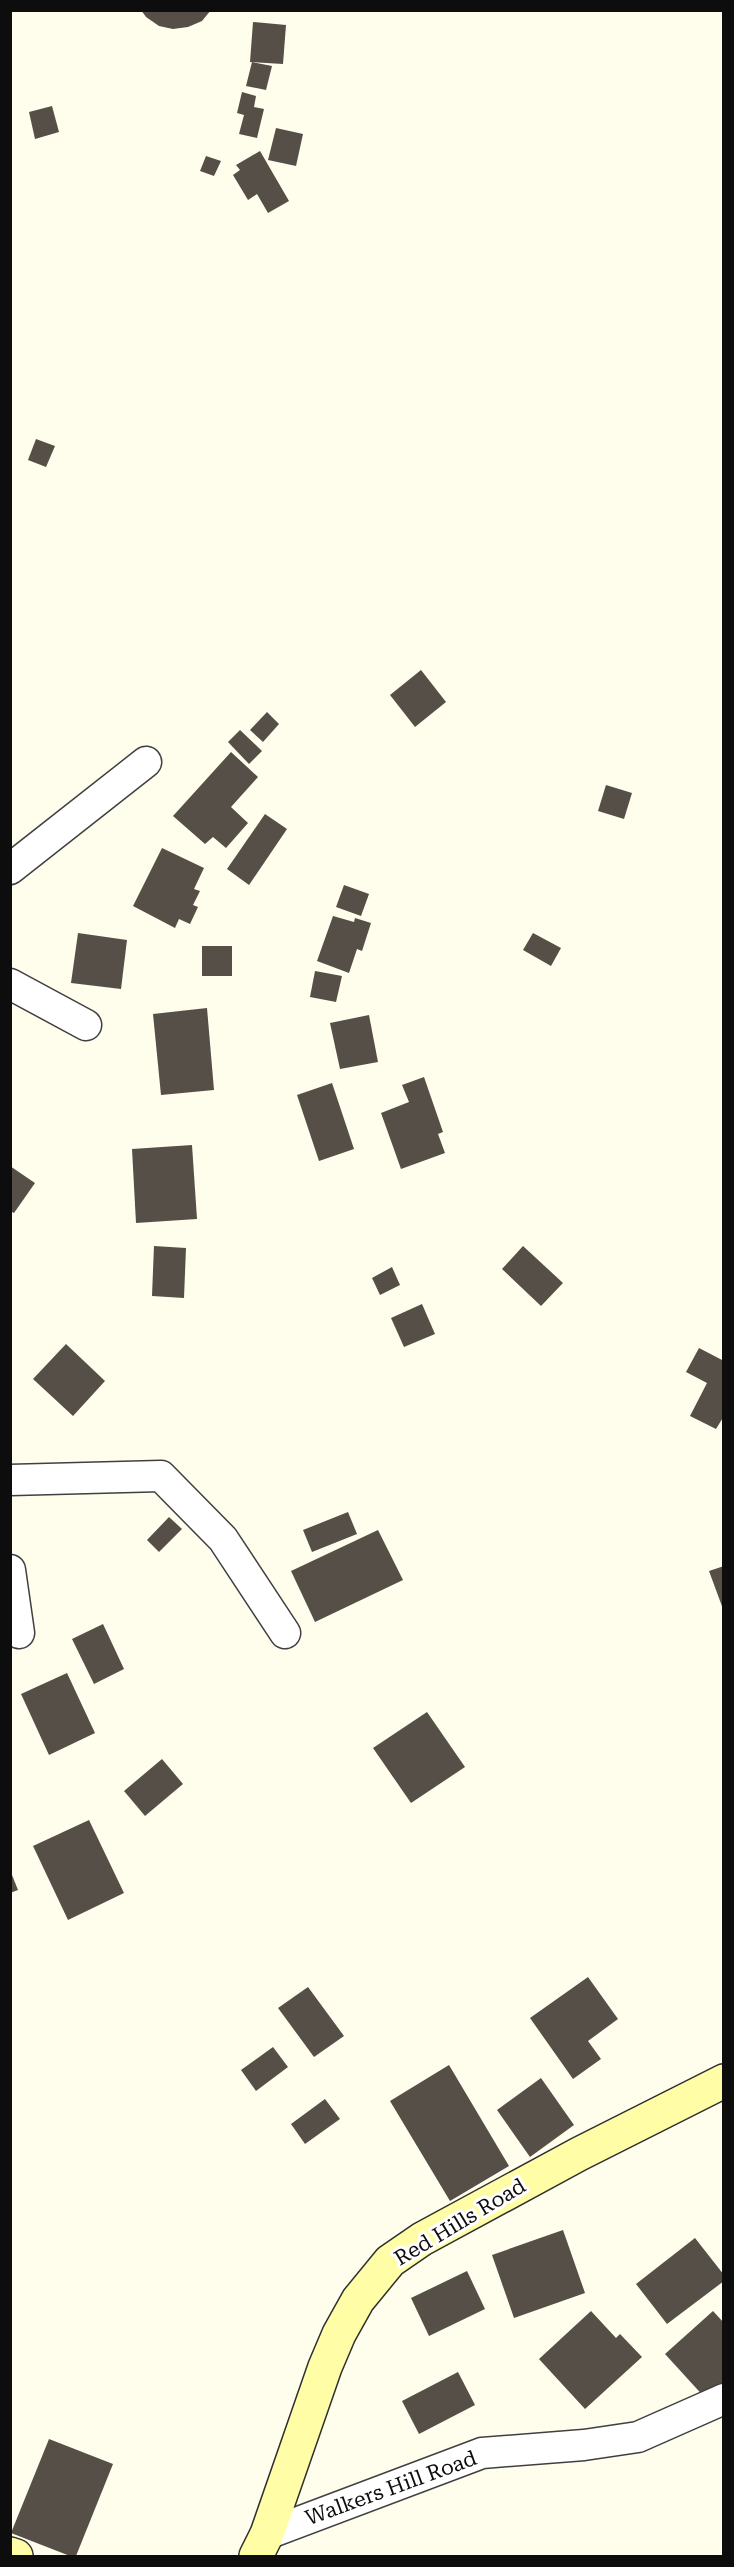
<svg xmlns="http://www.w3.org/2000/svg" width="734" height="2567" viewBox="0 0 734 2567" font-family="'Roboto Serif',serif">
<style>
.building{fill:#564f48}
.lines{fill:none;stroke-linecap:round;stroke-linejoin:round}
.minor-casing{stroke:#404040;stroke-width:33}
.secondary-casing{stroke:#2f2f2f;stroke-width:36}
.minor{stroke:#fff;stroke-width:30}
.secondary{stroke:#fffea7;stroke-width:33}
.labels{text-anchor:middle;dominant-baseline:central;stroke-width:6;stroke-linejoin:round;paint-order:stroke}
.street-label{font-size:21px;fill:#0d0d0d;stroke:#fff}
</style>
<rect width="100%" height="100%" fill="#fffdec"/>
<!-- building -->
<g class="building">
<polygon points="141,10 211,10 202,21 188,27 173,29 159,26 146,17"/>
<polygon points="253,22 286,25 283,64 250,62"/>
<polygon points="252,62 272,66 266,90 246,86"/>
<polygon points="242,92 256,96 254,107 264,109 257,138 239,134 244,115 237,113"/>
<polygon points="52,106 59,132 35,139 29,112"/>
<polygon points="276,128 303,134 296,166 268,160"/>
<polygon points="260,151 289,201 268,213 257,194 248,200 233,175 240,170 236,165"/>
<polygon points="206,156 221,161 214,176 200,171"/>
<polygon points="36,439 55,446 46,467 28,460"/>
<polygon points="421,670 446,702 415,727 390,695"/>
<polygon points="267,712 279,724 263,742 250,730"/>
<polygon points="240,730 262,751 249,764 228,742"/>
<polygon points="231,752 258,777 231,807 248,823 226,848 213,837 205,844 173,816"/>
<polygon points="606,785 632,793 624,819 598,811"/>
<polygon points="265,814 287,829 249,885 227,869"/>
<polygon points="162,848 204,868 194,889 200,891 193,905 198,907 190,924 179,919 175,928 133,906"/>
<polygon points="344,885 369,894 361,916 336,907"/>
<polygon points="333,916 354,922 355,918 371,923 362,951 357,949 349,973 317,961"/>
<polygon points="78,933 127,940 121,989 71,983"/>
<polygon points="533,933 561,948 551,966 523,950"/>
<rect x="202" y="946" width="30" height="30"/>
<polygon points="315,971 342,976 336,1002 310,997"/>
<polygon points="207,1008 214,1090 161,1095 153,1014"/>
<polygon points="369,1015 378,1062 340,1069 330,1023"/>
<polygon points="424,1077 443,1132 438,1134 445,1153 401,1169 381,1113 409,1102 402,1085"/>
<polygon points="332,1083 354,1149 319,1161 297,1095"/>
<polygon points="192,1145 197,1219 136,1223 132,1149"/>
<polygon points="10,1166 35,1183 14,1213 10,1211"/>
<polygon points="154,1246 186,1248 184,1298 152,1296"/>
<polygon points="523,1246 563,1283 541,1306 502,1269"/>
<polygon points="392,1267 400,1285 380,1295 372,1278"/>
<polygon points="422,1304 435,1334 404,1347 391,1318"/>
<polygon points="66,1344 105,1381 73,1416 33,1379"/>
<polygon points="699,1348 724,1361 724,1416 716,1429 690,1416 707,1383 686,1372"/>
<polygon points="348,1512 357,1534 312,1552 303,1530"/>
<polygon points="169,1517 182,1529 159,1552 147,1540"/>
<polygon points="378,1530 403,1580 315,1622 291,1571"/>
<polygon points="724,1566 724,1609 723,1609 709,1571"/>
<polygon points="103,1624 124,1669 94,1684 72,1639"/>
<polygon points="67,1673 95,1733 49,1755 21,1694"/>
<polygon points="427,1712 465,1767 411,1803 373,1748"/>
<polygon points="162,1759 183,1784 145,1816 124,1791"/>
<polygon points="89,1820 124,1893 68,1920 33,1846"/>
<polygon points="10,1870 18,1890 10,1893"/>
<polygon points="588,1977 618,2019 588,2041 601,2059 573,2079 530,2018"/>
<polygon points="308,1987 344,2036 314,2057 278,2008"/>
<polygon points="273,2047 288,2067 256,2091 241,2070"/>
<polygon points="449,2065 509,2166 450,2201 390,2101"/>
<polygon points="541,2078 574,2125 530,2157 497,2110"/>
<polygon points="325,2099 340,2119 305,2144 291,2124"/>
<polygon points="563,2230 585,2293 514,2318 492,2255"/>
<polygon points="695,2238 724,2275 724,2281 667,2324 636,2284"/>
<polygon points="467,2271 485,2309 429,2336 411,2298"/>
<polygon points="591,2311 616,2338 620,2334 642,2357 585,2409 539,2359"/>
<polygon points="713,2311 724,2323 724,2386 707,2400 665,2354"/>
<polygon points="458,2372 475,2405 419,2434 402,2401"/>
<polygon points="49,2439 113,2464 76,2556 70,2556 11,2533"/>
</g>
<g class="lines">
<!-- minor casing -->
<g class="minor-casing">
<g id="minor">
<polyline points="10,869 146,762"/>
<polyline points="10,984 86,1025"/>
<polyline points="10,1480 161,1476 223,1539 285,1633"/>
<polyline points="10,1570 19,1633"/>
<polyline points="267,2534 482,2453 584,2445 638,2437 724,2399"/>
</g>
</g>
<!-- secondary casing -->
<g class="secondary-casing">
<g id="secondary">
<polyline points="10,2554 16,2556"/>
<polyline points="256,2556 267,2534 325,2367 339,2334 358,2300 390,2261 422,2239 579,2154 724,2081"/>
</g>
</g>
<!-- minor -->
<use href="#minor" class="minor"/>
<!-- secondary -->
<use href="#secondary" class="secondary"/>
</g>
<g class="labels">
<!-- street labels -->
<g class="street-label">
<text transform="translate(460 2222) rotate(-31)">Red Hills Road</text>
<text transform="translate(391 2488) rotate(-20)">Walkers Hill Road</text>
</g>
</g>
<!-- border -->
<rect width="734" height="2567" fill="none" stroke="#0d0d0d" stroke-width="24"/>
</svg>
